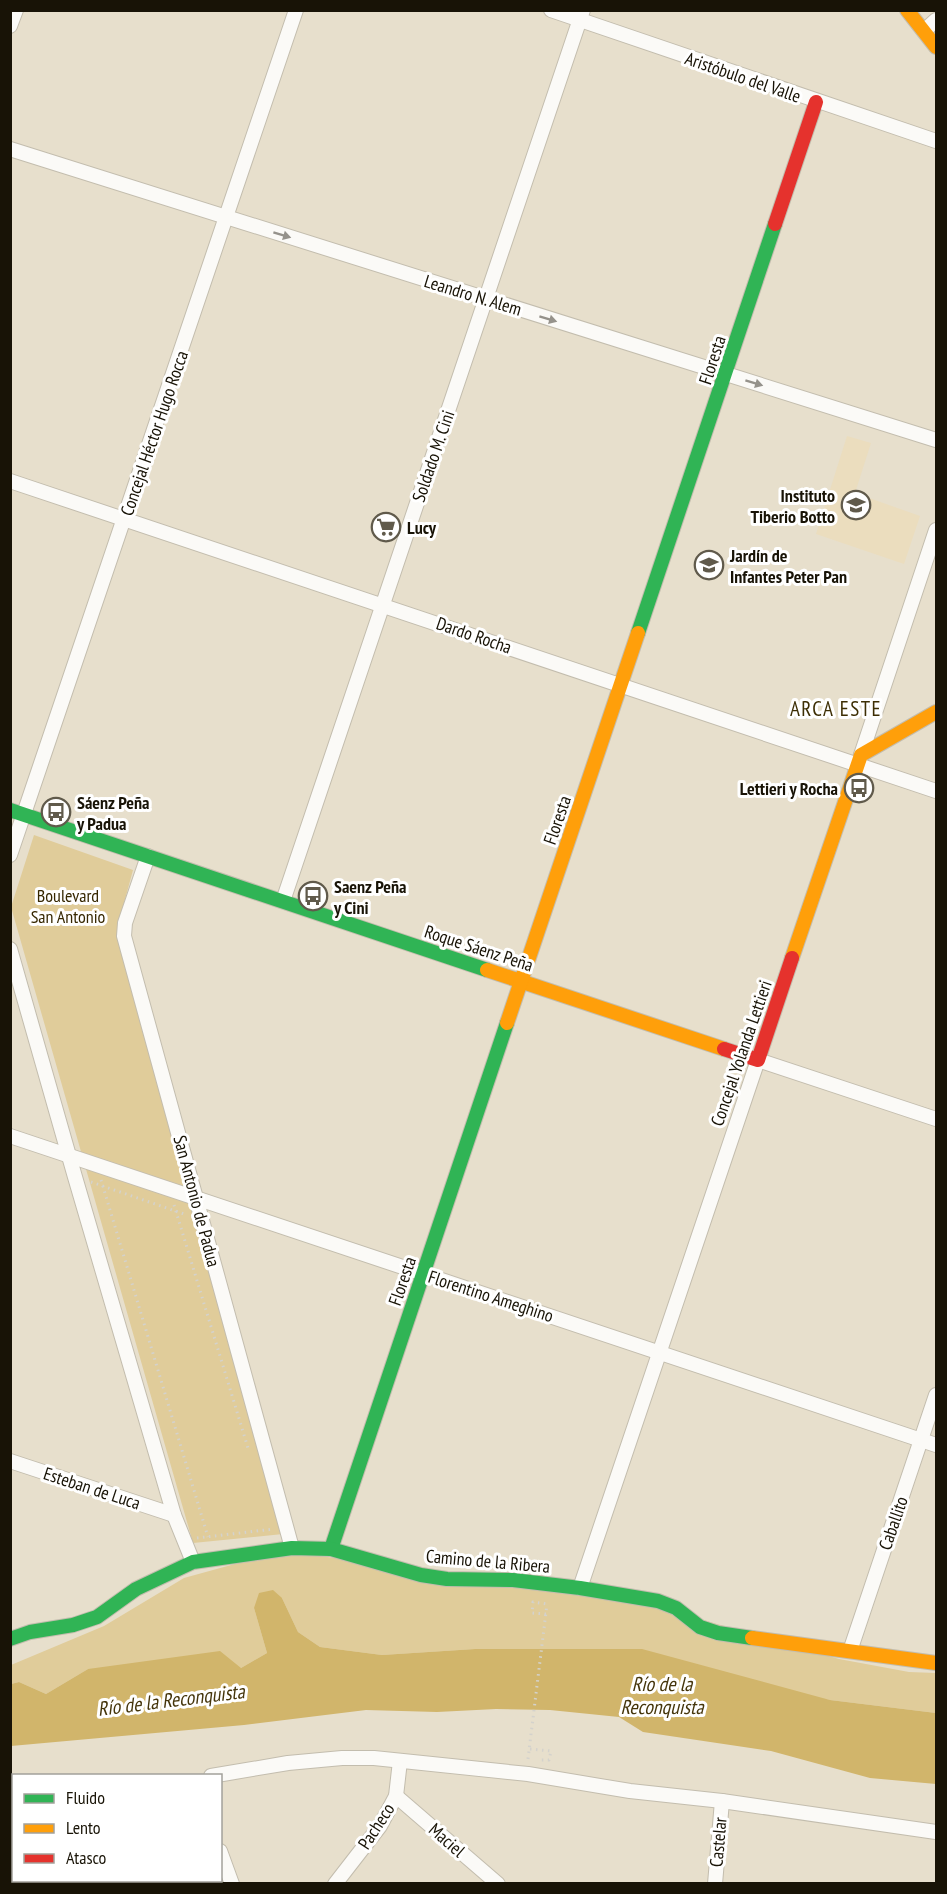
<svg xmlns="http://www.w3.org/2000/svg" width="947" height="1894" viewBox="0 0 947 1894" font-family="'PT Sans Narrow',sans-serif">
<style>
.built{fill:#ebddbe}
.green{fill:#e0cc9a}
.water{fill:#d1b56b}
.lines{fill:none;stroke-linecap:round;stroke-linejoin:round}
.street-casing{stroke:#c3bdae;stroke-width:16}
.fast-casing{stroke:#c3bdae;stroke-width:16}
.slow-casing{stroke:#c3bdae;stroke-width:16}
.jam-casing{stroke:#c3bdae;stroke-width:16}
.path{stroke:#d4d2cc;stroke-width:3;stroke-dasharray:1.5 4.5;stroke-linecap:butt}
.street{stroke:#fbfaf7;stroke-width:14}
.fast{stroke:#30b455;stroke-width:14}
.slow{stroke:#ff9f0a;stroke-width:14}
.jam{stroke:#e5322d;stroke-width:14}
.oneway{fill:#95928b}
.labels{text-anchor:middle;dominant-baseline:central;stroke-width:6;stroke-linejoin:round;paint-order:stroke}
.street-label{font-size:18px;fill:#181306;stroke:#fff}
.poi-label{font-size:18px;font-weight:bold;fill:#181306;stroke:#fff;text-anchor:start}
.park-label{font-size:18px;fill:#362700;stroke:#fff}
.water-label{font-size:20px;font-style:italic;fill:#45350b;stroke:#fff}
.quarter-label{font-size:21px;letter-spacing:1.5px;fill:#3d2e04;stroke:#fff}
</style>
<rect width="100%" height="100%" fill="#e7dfcc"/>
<!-- built -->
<polygon class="built" points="847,436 871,443 855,493 920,516 904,564 816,534"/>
<!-- green -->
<g class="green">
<polygon points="34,835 133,870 117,929 283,1534 193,1543 11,907"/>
<polygon points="307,1554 651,1605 839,1659 909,1672 936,1673 936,1713 830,1700 475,1649 382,1655 320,1647 298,1632 282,1598 254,1608 267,1653 241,1668 88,1669 46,1694 19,1682 11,1684 11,1665 104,1626 184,1578 242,1562"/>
</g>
<!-- water -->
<polygon class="water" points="273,1590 282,1598 298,1632 320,1647 382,1655 475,1649 642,1649 830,1700 936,1713 936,1784 870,1778 771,1751 643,1732 619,1717 550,1710 496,1709 437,1712 366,1710 244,1725 11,1746 11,1684 19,1682 46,1694 88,1669 220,1651 241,1668 267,1653 254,1608 259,1593"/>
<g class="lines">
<!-- street casing -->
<g class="street-casing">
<g id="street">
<polyline points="551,10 936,141"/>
<polyline points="10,26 16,10"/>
<polyline points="924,31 936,20"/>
<polyline points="10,149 936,440"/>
<polyline points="10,481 936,791"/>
<polyline points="861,755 936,530"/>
<polyline points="10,855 296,10"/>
<polyline points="148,856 125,923 124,936 292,1548"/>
<polyline points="283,901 583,10"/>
<polyline points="10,949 75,1177 174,1515 193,1562"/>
<polyline points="10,1136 936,1445"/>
<polyline points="10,1461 174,1515"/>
<polyline points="580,1588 758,1060 936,1119"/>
<polyline points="850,1651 936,1395"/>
<polyline points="211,1776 288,1763 342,1758 374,1758 528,1774 630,1791 722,1801 936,1832"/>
<polyline points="396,1796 498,1884"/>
<polyline points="10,1821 14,1820"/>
<polyline points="220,1851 232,1884"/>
<polyline points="335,1884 380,1826 396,1796 400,1761"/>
<polyline points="715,1884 722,1801"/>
</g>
</g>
<!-- fast casing -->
<g class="fast-casing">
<g id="fast">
<polyline points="638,633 775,224"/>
<polyline points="10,810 487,970"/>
<polyline points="331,1549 507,1023"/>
<polyline points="10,1639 30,1632 73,1625 97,1617 136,1589 193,1562 292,1548 331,1549 421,1575 447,1579 513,1580 580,1588 658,1601 676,1608 700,1627 718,1633 752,1638"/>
</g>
</g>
<!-- slow casing -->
<g class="slow-casing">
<g id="slow">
<polyline points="907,10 936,47"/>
<polyline points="792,958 861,755 936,712"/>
<polyline points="487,970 724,1049"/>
<polyline points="507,1023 638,633"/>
<polyline points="752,1638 936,1663"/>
</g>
</g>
<!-- jam casing -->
<g class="jam-casing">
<g id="jam">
<polyline points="775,224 816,102"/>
<polyline points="724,1049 758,1060 792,958"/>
</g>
</g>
<!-- path -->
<g class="path">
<polyline points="101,1180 208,1537"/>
<polyline points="91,1182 187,1215"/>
<polyline points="174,1205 248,1448"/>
<polyline points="197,1538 274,1529"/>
<polyline points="546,1614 532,1613 533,1602 547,1604"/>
<polyline points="530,1749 551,1751 549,1760 539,1760"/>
<polyline points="528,1759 547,1604"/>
</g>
<!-- street -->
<use href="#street" class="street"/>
<!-- fast -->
<use href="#fast" class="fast"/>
<!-- slow -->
<use href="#slow" class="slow"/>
<!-- jam -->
<use href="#jam" class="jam"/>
</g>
<!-- one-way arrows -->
<defs><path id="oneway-solid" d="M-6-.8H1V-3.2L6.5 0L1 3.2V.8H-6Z" transform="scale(1.5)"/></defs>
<g class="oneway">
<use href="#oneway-solid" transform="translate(282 235) rotate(17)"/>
<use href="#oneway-solid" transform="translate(548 319) rotate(17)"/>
<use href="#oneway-solid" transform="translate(754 383) rotate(17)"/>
</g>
<!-- icons -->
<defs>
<g id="school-ring" transform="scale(1.5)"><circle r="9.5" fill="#fff" stroke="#605a4b" stroke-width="1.5"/><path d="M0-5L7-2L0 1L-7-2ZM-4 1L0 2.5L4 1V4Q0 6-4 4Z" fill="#605a4b"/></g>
<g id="supermarket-ring" transform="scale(1.5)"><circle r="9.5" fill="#fff" stroke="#605a4b" stroke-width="1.5"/><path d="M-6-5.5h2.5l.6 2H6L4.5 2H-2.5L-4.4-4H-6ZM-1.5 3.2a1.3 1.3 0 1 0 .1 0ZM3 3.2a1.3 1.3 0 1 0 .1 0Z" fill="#605a4b"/></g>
<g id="bus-ring" transform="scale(1.5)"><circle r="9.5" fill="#fff" stroke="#605a4b" stroke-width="1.5"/><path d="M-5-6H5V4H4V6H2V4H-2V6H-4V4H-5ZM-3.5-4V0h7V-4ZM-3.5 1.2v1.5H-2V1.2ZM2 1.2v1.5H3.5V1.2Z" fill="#605a4b"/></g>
</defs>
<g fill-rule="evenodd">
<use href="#school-ring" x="856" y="505"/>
<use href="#supermarket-ring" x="386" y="527"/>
<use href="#school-ring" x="709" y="565"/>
<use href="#bus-ring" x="859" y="788"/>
<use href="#bus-ring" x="56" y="812"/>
<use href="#bus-ring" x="313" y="896"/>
</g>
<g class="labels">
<!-- street labels -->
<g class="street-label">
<text transform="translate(743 77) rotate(19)">Aristóbulo del Valle</text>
<text transform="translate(473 295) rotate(17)">Leandro N. Alem</text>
<text transform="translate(712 360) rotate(-72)">Floresta</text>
<text transform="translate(154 433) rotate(-71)">Concejal Héctor Hugo Rocca</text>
<text transform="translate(433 456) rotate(-71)">Soldado M. Cini</text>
<text transform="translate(474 635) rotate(19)">Dardo Rocha</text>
<text transform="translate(557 820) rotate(-71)">Floresta</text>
<text transform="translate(479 948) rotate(18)">Roque Sáenz Peña</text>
<text transform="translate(741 1053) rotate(-71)">Concejal Yolanda Lettieri</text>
<text transform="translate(197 1201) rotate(75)">San Antonio de Padua</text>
<text transform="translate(402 1281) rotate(-71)">Floresta</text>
<text transform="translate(491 1296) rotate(18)">Florentino Ameghino</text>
<text transform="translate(92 1488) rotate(18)">Esteban de Luca</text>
<text transform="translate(893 1523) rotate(-71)">Caballito</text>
<text transform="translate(488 1561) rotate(5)">Camino de la Ribera</text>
<text transform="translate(376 1826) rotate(-57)">Pacheco</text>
<text transform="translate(447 1840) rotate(41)">Maciel</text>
<text transform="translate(718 1842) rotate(-85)">Castelar</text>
</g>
<!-- poi labels -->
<g class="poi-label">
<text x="835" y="495" text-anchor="end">Instituto<tspan x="835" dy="21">Tiberio Botto</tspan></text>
<text x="407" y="527">Lucy</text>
<text x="730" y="555">Jardín de<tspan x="730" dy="21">Infantes Peter Pan</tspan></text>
<text x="838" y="788" text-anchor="end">Lettieri y Rocha</text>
<text x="77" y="802">Sáenz Peña<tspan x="77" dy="21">y Padua</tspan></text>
<text x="334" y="886">Saenz Peña<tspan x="334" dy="21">y Cini</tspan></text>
</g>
<!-- park labels -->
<g class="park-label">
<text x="68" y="895">Boulevard<tspan x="68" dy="21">San Antonio</tspan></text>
</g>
<!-- water labels -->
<g class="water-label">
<text x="662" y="1684">Río de la<tspan x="662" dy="23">Reconquista</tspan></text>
<text transform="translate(171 1700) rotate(-7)">Río de la Reconquista</text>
</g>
<!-- quarter labels -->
<g class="quarter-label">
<text x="836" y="708">ARCA ESTE</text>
</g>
</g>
<!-- border -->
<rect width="947" height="1894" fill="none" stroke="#181306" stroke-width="24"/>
<!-- legend -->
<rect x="12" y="1774" width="210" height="108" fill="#ffffff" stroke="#a3a19b" stroke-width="1.5"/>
<rect x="24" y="1794" width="30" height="9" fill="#30b455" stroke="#a3a19b" stroke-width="1.5"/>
<text x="66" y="1804" font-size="18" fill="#181306">Fluido</text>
<rect x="24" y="1824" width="30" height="9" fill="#ff9f0a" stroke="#a3a19b" stroke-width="1.5"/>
<text x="66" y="1834" font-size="18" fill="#181306">Lento</text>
<rect x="24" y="1854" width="30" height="9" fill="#e5322d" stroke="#a3a19b" stroke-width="1.5"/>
<text x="66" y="1864" font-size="18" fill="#181306">Atasco</text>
</svg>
